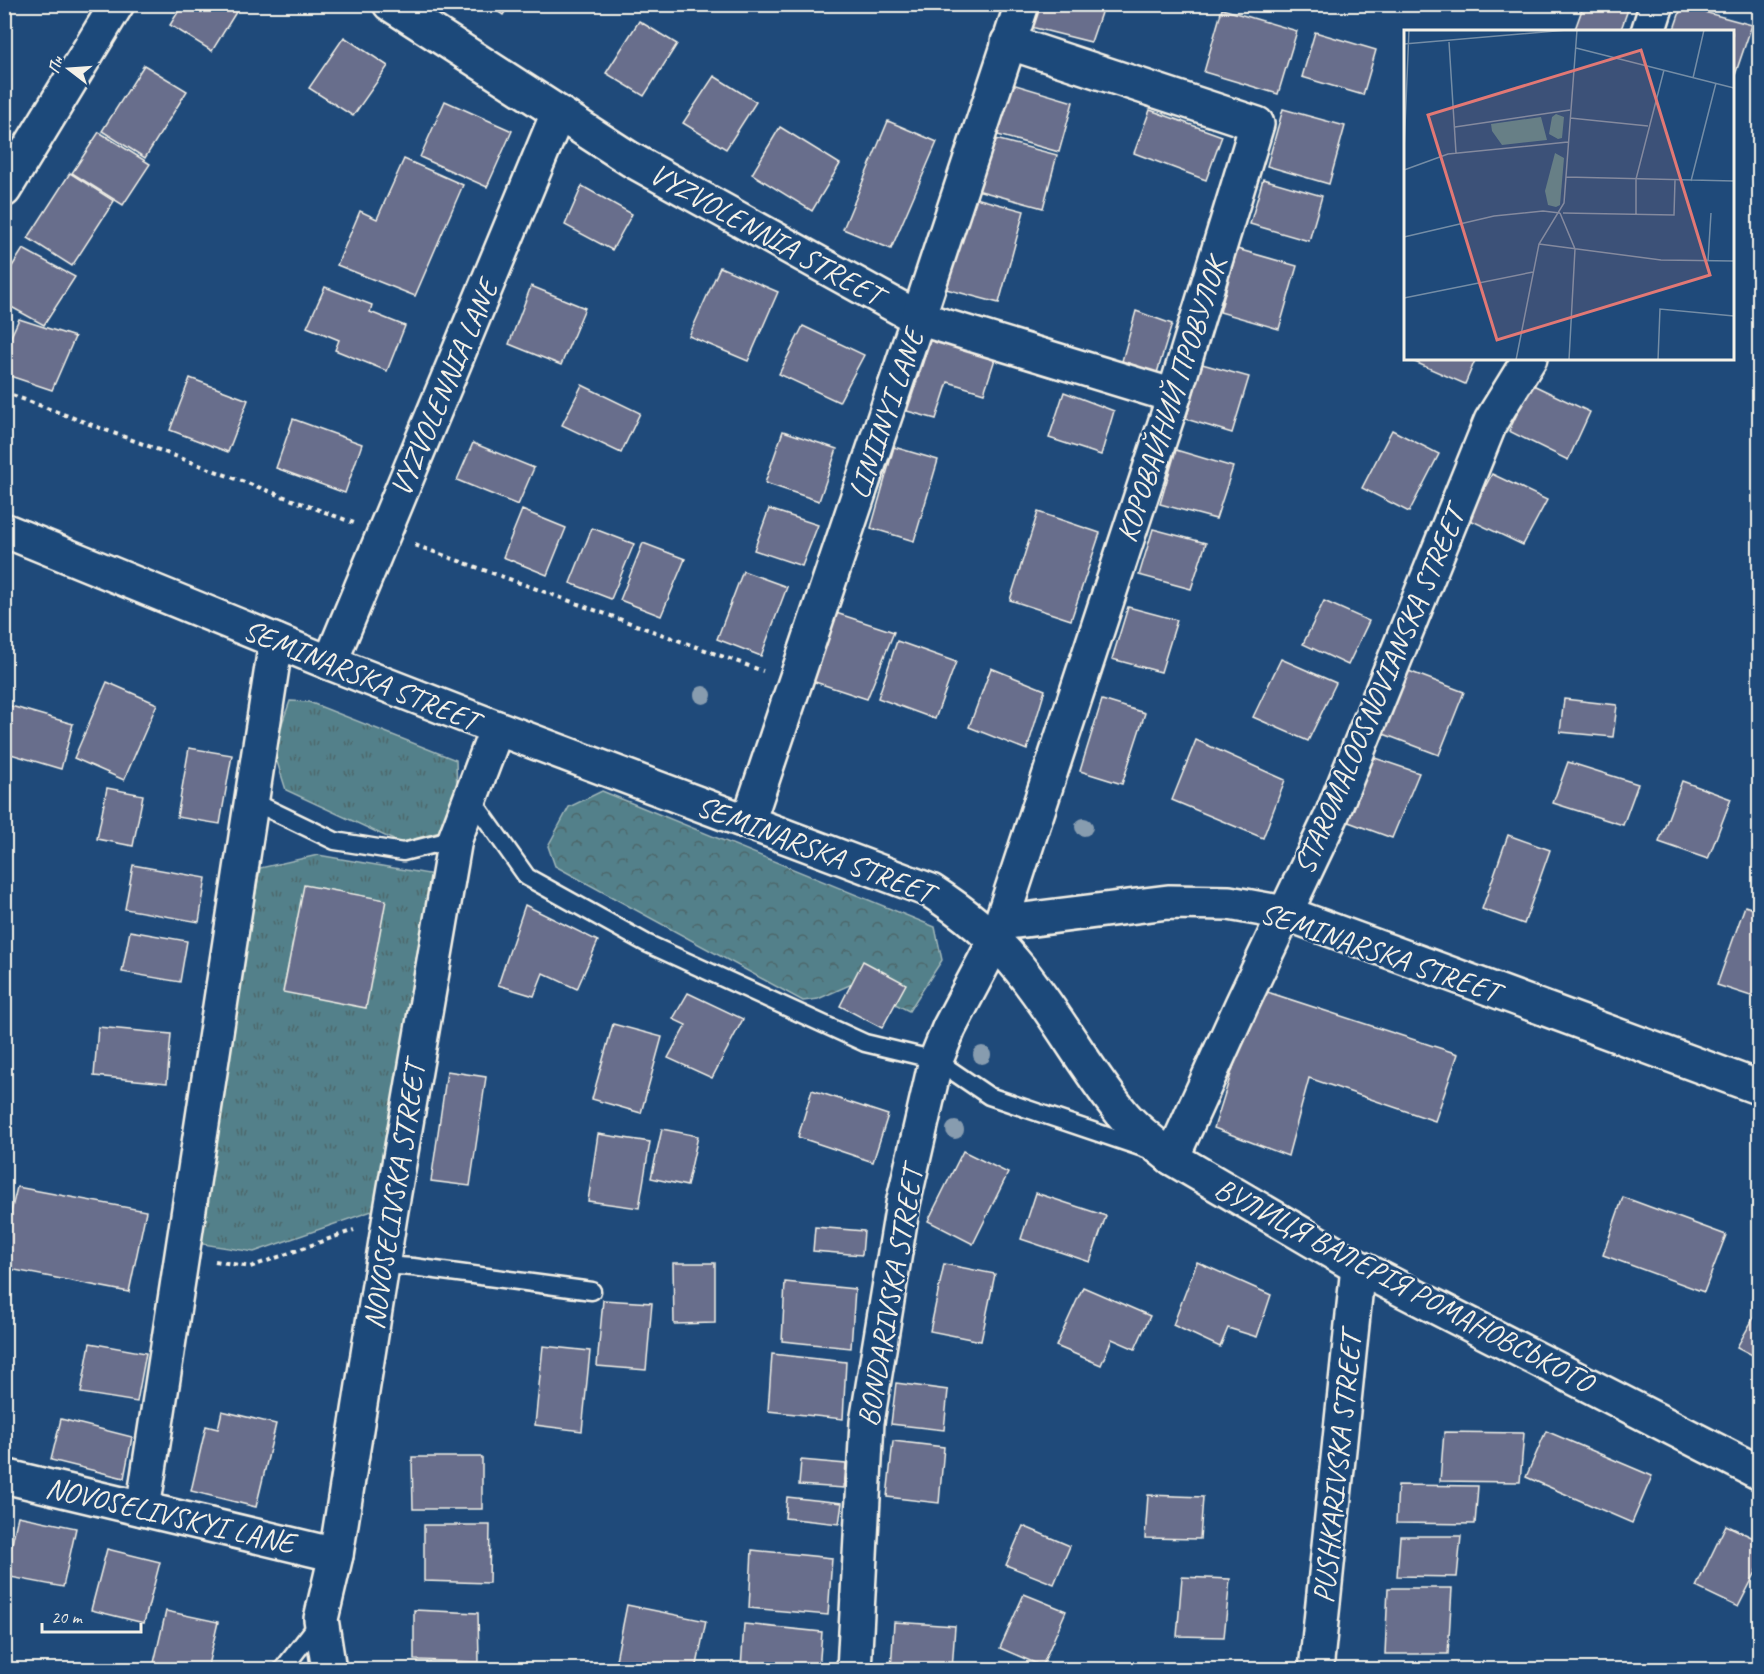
<svg xmlns="http://www.w3.org/2000/svg" width="1764" height="1674" viewBox="0 0 1764 1674" font-family="Caveat,sans-serif">
<style>
.grass{fill:url(#grass-tufts);stroke:#a3b8b9;stroke-width:1.5}
.forest{fill:url(#forest-crowns);stroke:#a3b8b9;stroke-width:1.5}
.building{fill:#676e8c;stroke:#f4f1e8;stroke-width:1.5}
.lines{fill:none;stroke-linecap:round;stroke-linejoin:round}
.lane-casing{stroke:#f4f1e8;stroke-width:21}
.street-casing{stroke:#f4f1e8;stroke-width:38}
.secondary-casing{stroke:#f4f1e8;stroke-width:38}
.path{stroke:#f4f1e8;stroke-width:4;stroke-dasharray:4.5 4.5;stroke-linecap:butt}
.lane{stroke:#1f4a7a;stroke-width:16}
.street{stroke:#1f4a7a;stroke-width:33}
.secondary{stroke:#1f4a7a;stroke-width:33}
.tree{fill:#879caf}
.labels{text-anchor:middle;dominant-baseline:central;stroke-width:5;stroke-linejoin:round;paint-order:stroke}
.street-label{font-size:30px;fill:#f4f1e8;stroke:#1f4a7a}
.inset-road{fill:none;stroke:#748da6;stroke-width:1.5}
.view{fill:#e27875;fill-opacity:0.15;stroke:#e27875;stroke-width:3}
.inset-edge{fill:none;stroke:#f4f1e8;stroke-width:3}
</style>
<defs>
<pattern id="grass-tufts" width="24" height="20" patternUnits="userSpaceOnUse" patternTransform="scale(1.5)"><rect width="24" height="20" fill="#52808a"/><path d="M3 7l-1-3M5 7V3M7 7l1-3M15 17l-1-3M17 17v-4M19 17l1-3" fill="none" stroke="#4e676b"/></pattern>
<pattern id="forest-crowns" width="20" height="18" patternUnits="userSpaceOnUse" patternTransform="scale(1.5)"><rect width="20" height="18" fill="#52808a"/><path d="M2 6a3 3 0 1 1 6 0M12 15a3 3 0 1 1 6 0" fill="none" stroke="#4e676b"/></pattern>
</defs>
<rect width="100%" height="100%" fill="#1f4a7a"/>
<filter id="ink" filterUnits="userSpaceOnUse"><feTurbulence type="fractalNoise" baseFrequency=".0167" numOctaves="2"/><feDisplacementMap in="SourceGraphic" scale="12" xChannelSelector="R" yChannelSelector="G"/><feConvolveMatrix kernelMatrix="1 2 1 2 8 2 1 2 1" color-interpolation-filters="sRGB"/></filter>
<g filter="url(#ink)">
<!-- grass -->
<g class="grass">
<polygon points="290,701 309,702 456,760 457,795 443,831 400,843 286,790 273,749"/>
<polygon points="318,855 435,875 375,1210 254,1252 196,1243 260,868"/>
</g>
<!-- forest -->
<polygon class="forest" points="602,791 935,927 942,960 909,1011 854,983 818,999 803,1001 555,866 548,846 569,807"/>
<!-- building -->
<g class="building">
<polygon points="183,4 241,4 212,51 170,25"/>
<polygon points="486,4 510,4 503,15"/>
<polygon points="1039,4 1104,4 1091,42 1031,27"/>
<polygon points="1584,4 1630,4 1620,32 1574,32"/>
<polygon points="1682,6 1752,25 1735,75 1732,74 1732,32 1673,32"/>
<polygon points="1222,9 1297,31 1278,94 1204,72"/>
<polygon points="639,21 677,44 644,96 606,73"/>
<polygon points="1315,32 1376,50 1363,95 1302,77"/>
<polygon points="344,37 388,66 353,116 309,88"/>
<polygon points="144,65 187,91 145,158 102,131"/>
<polygon points="4,75 11,80 4,91"/>
<polygon points="714,76 756,102 726,149 683,123"/>
<polygon points="1002,81 1073,102 1059,152 987,132"/>
<polygon points="445,101 512,131 487,187 420,157"/>
<polygon points="1283,109 1345,126 1329,184 1267,166"/>
<polygon points="1150,110 1222,136 1206,180 1134,153"/>
<polygon points="888,121 937,142 891,249 843,229"/>
<polygon points="780,127 840,164 812,211 752,174"/>
<polygon points="99,132 150,164 123,205 72,173"/>
<polygon points="988,137 1057,155 1043,208 973,189"/>
<polygon points="404,159 463,185 415,296 337,265 360,211 377,219"/>
<polygon points="70,173 114,201 72,266 28,238"/>
<polygon points="1263,179 1322,196 1309,241 1250,224"/>
<polygon points="582,186 632,214 612,250 565,225"/>
<polygon points="972,197 1024,211 999,303 946,289"/>
<polygon points="23,249 75,277 44,325 4,303 4,279"/>
<polygon points="1237,249 1297,266 1279,329 1220,312"/>
<polygon points="720,267 778,292 748,361 689,336"/>
<polygon points="531,286 585,308 561,365 509,344"/>
<polygon points="325,287 372,305 370,312 405,326 387,371 335,350 339,340 307,327"/>
<polygon points="1136,311 1172,324 1157,373 1122,361"/>
<polygon points="19,319 75,337 52,390 4,374 4,352"/>
<polygon points="803,326 864,355 839,402 779,374"/>
<polygon points="932,335 995,359 984,393 948,382 936,419 907,411"/>
<polygon points="1411,358 1476,358 1465,384 1410,360"/>
<polygon points="1202,364 1249,377 1232,433 1186,419"/>
<polygon points="190,378 248,400 228,452 170,430"/>
<polygon points="1531,384 1590,412 1568,460 1509,431"/>
<polygon points="582,385 640,413 621,453 562,425"/>
<polygon points="1064,392 1114,411 1101,455 1049,438"/>
<polygon points="293,419 362,444 345,493 276,468"/>
<polygon points="1392,430 1439,454 1409,512 1362,488"/>
<polygon points="783,431 837,449 819,501 765,483"/>
<polygon points="473,443 534,468 518,505 457,480"/>
<polygon points="894,447 938,460 914,541 871,528"/>
<polygon points="1176,450 1233,467 1216,519 1160,504"/>
<polygon points="1492,474 1547,500 1523,545 1468,519"/>
<polygon points="769,509 818,525 802,566 754,550"/>
<polygon points="522,510 566,528 547,575 503,557"/>
<polygon points="1038,512 1100,533 1071,620 1010,600"/>
<polygon points="592,528 634,544 611,599 570,583"/>
<polygon points="1153,529 1206,543 1191,589 1139,575"/>
<polygon points="643,543 685,559 661,616 620,600"/>
<polygon points="743,571 787,587 761,656 717,639"/>
<polygon points="1324,601 1369,621 1348,665 1303,644"/>
<polygon points="1128,607 1177,620 1161,672 1112,659"/>
<polygon points="833,612 894,632 867,699 809,680"/>
<polygon points="897,641 956,662 935,719 878,698"/>
<polygon points="1281,659 1336,683 1308,741 1253,717"/>
<polygon points="991,668 1045,690 1027,750 969,727"/>
<polygon points="1406,670 1464,692 1439,755 1381,733"/>
<polygon points="107,682 157,704 124,780 74,758"/>
<polygon points="1564,699 1617,705 1613,737 1560,732"/>
<polygon points="1102,700 1145,713 1122,784 1080,771"/>
<polygon points="4,704 73,724 61,769 4,752"/>
<polygon points="1196,740 1285,780 1263,838 1172,800"/>
<polygon points="189,748 232,755 220,824 177,817"/>
<polygon points="1369,756 1419,773 1392,838 1343,820"/>
<polygon points="1568,762 1638,784 1623,825 1553,803"/>
<polygon points="1682,781 1731,799 1708,859 1659,842"/>
<polygon points="107,788 143,795 133,846 97,839"/>
<polygon points="1508,835 1550,850 1524,924 1482,909"/>
<polygon points="133,865 206,878 199,922 125,909"/>
<polygon points="304,885 386,900 366,1008 283,992"/>
<polygon points="525,905 598,941 577,989 543,973 534,996 498,985"/>
<polygon points="1745,906 1760,911 1760,999 1717,985"/>
<polygon points="130,931 187,941 180,982 122,972"/>
<polygon points="863,961 906,984 882,1028 840,1006"/>
<polygon points="1258,989 1458,1054 1435,1121 1309,1078 1288,1156 1214,1128"/>
<polygon points="688,993 743,1019 712,1078 668,1058 686,1025 673,1019"/>
<polygon points="613,1024 662,1037 641,1113 592,1099"/>
<polygon points="98,1027 171,1034 167,1083 94,1076"/>
<polygon points="447,1071 486,1077 470,1186 431,1181"/>
<polygon points="812,1090 888,1115 873,1162 798,1137"/>
<polygon points="662,1129 698,1136 687,1186 651,1178"/>
<polygon points="598,1134 650,1142 639,1208 588,1201"/>
<polygon points="963,1151 1008,1173 973,1244 928,1221"/>
<polygon points="17,1187 146,1211 129,1292 4,1268 4,1241"/>
<polygon points="1036,1193 1106,1216 1090,1262 1021,1239"/>
<polygon points="1623,1197 1726,1235 1704,1292 1603,1255"/>
<polygon points="815,1227 864,1231 862,1255 813,1251"/>
<polygon points="1197,1262 1271,1295 1257,1337 1228,1328 1220,1347 1173,1325"/>
<polygon points="673,1263 715,1263 715,1323 674,1324"/>
<polygon points="944,1264 995,1274 981,1341 930,1331"/>
<polygon points="785,1282 855,1289 851,1348 782,1341"/>
<polygon points="1083,1287 1150,1316 1135,1349 1112,1339 1101,1365 1056,1346"/>
<polygon points="603,1300 652,1303 646,1370 597,1366"/>
<polygon points="1760,1307 1760,1359 1737,1347"/>
<polygon points="90,1343 146,1353 137,1402 81,1393"/>
<polygon points="543,1346 590,1351 582,1431 535,1425"/>
<polygon points="772,1354 846,1362 843,1419 768,1411"/>
<polygon points="896,1383 948,1390 944,1430 891,1424"/>
<polygon points="222,1411 276,1424 256,1507 191,1491 206,1426 218,1429"/>
<polygon points="61,1419 132,1437 124,1478 51,1460"/>
<polygon points="1546,1431 1652,1476 1632,1523 1526,1477"/>
<polygon points="1444,1432 1524,1433 1520,1482 1440,1481"/>
<polygon points="893,1441 944,1447 939,1503 887,1497"/>
<polygon points="412,1457 482,1457 482,1509 413,1509"/>
<polygon points="801,1460 846,1464 844,1488 799,1485"/>
<polygon points="1398,1485 1478,1486 1475,1524 1396,1523"/>
<polygon points="1148,1495 1203,1497 1200,1539 1145,1538"/>
<polygon points="787,1497 842,1503 839,1524 785,1518"/>
<polygon points="18,1516 76,1528 63,1587 5,1576"/>
<polygon points="424,1525 490,1525 489,1583 424,1581"/>
<polygon points="1726,1525 1760,1541 1760,1564 1738,1607 1696,1587"/>
<polygon points="1023,1526 1070,1546 1054,1584 1006,1565"/>
<polygon points="1400,1536 1461,1536 1457,1577 1397,1576"/>
<polygon points="107,1549 160,1562 144,1623 91,1610"/>
<polygon points="752,1550 832,1558 828,1615 749,1608"/>
<polygon points="1182,1577 1230,1579 1224,1637 1177,1636"/>
<polygon points="1388,1588 1452,1588 1448,1654 1385,1654"/>
<polygon points="1024,1594 1066,1611 1042,1666 1000,1648"/>
<polygon points="627,1605 706,1621 696,1670 614,1670"/>
<polygon points="414,1610 478,1613 479,1662 414,1660"/>
<polygon points="166,1611 218,1622 207,1670 163,1670 153,1667"/>
<polygon points="894,1622 955,1626 952,1670 891,1670"/>
<polygon points="744,1624 822,1632 819,1670 759,1670 741,1668"/>
</g>
<g class="lines">
<!-- lane casing -->
<g class="lane-casing">
<g id="lane">
<polyline points="471,798 527,877 646,943 865,1043 936,1060 989,1096 1146,1149"/>
<polyline points="252,801 335,841 403,852 455,839"/>
<polyline points="382,1265 413,1267 592,1291"/>
<polyline points="282,1670 320,1621"/>
</g>
</g>
<!-- street casing -->
<g class="street-casing">
<g id="street">
<polyline points="390,4 630,159 918,318 1174,396"/>
<polyline points="1648,32 1657,4"/>
<polyline points="4,190 117,4"/>
<polyline points="330,663 558,113"/>
<polyline points="748,822 918,318 1022,4"/>
<polyline points="1001,923 1174,396 1257,124 1008,42"/>
<polyline points="1172,1158 1242,1004 1331,817 1491,421 1530,358"/>
<polyline points="4,1476 336,1555"/>
<polyline points="143,1509 276,641"/>
<polyline points="329,1670 321,1619 336,1555 390,1216 455,839 497,728"/>
<polyline points="854,1670 867,1422 903,1204 936,1060 949,1028 995,941 1001,923 1168,902 1229,903 1285,913 1760,1088"/>
<polyline points="1316,1670 1358,1267"/>
</g>
</g>
<!-- secondary casing -->
<g class="secondary-casing">
<path id="secondary" d="M4,530L330,663L497,728L931,891C962,911 990,933 1014,962C1054,1009 1082,1064 1121,1112C1135,1130 1154,1143 1172,1158L1358,1267L1760,1473"/>
</g>
<!-- path -->
<g class="path">
<polyline points="4,392 354,523"/>
<polyline points="415,545 763,671"/>
<polyline points="215,1261 250,1267 354,1230"/>
</g>
<!-- lane -->
<use href="#lane" class="lane"/>
<!-- street -->
<use href="#street" class="street"/>
<!-- secondary -->
<use href="#secondary" class="secondary"/>
</g>
<!-- trees -->
<g class="tree">
<circle cx="703" cy="695" r="9"/>
<circle cx="1084" cy="827" r="9"/>
<circle cx="982" cy="1055" r="9"/>
<circle cx="955" cy="1130" r="9"/>
</g>
</g>
<g class="labels">
<!-- street labels -->
<g class="street-label">
<text transform="translate(766 234) rotate(29)">VYZVOLENNIA STREET</text>
<text transform="translate(444 388) rotate(-67)">VYZVOLENNIA LANE</text>
<text transform="translate(1171 400) rotate(-72)">КОРОВАЙНИЙ ПРОВУЛОК</text>
<text transform="translate(886 414) rotate(-71)">LINIINYI LANE</text>
<text transform="translate(361 675) rotate(22)">SEMINARSKA STREET</text>
<text transform="translate(1379 691) rotate(-67)">STAROMALOOSNOVIANSKA STREET</text>
<text transform="translate(815 849) rotate(21)">SEMINARSKA STREET</text>
<text transform="translate(1380 952) rotate(19)">SEMINARSKA STREET</text>
<text transform="translate(394 1196) rotate(-81)">NOVOSELIVSKA STREET</text>
<text transform="translate(1404 1285) rotate(28)">ВУЛИЦЯ ВАЛЕРІЯ РОМАНОВСЬКОГО</text>
<text transform="translate(890 1297) rotate(-80)">BONDARIVSKA STREET</text>
<text transform="translate(1337 1468) rotate(-84)">PUSHKARIVSKA STREET</text>
<text transform="translate(170 1515) rotate(13)">NOVOSELIVSKYI LANE</text>
</g>
</g>
<!-- overview -->
<g transform="translate(1404 30)">
<rect width="330" height="330" fill="#1f4a7a"/>
<path d="M152,84L160,87L158,108L154,109L145,104L148,87ZM137,87L143,110L98,115L88,101L87,94Z" fill="#52808a"/>
<path d="M151,123L160,128L156,175L152,177L144,175L141,161Z" fill="#52808a"/>
<path class="inset-road" d="M45,12L52,123M0,14L163,0M172,18L330,58M289,48L300,0M166,88L244,96M51,97L166,80M0,120L5,0M0,140L44,124L164,112M162,147L330,151M287,151L312,53M156,183L171,219L165,330M159,183L270,185L271,150M232,185V149L260,40M0,207L90,186L139,181L156,183M135,214L257,230L330,231M304,231L307,183M0,268L129,242M112,330L135,214L160,173L173,0M254,330L256,279L330,286"/>
<path class="view" d="M237,20L306,245L93,310L24,85Z"/>
<rect width="330" height="330" class="inset-edge"/>
</g>
<!-- margin -->
<rect width="1764" height="1674" fill="none" stroke="#1f4a7a" stroke-width="24"/>
<rect x="12" y="12" width="1740" height="1650" fill="none" stroke="#f4f1e8" stroke-width="2" filter="url(#ink)"/>
<!-- north arrow -->
<g transform="translate(69 69) rotate(287)" stroke="#1f4a7a" stroke-width="4.5" paint-order="stroke">
<path d="M0-4.5L10 22L0 15L-10 22Z" fill="#f4f1e8"/>
<text y="-9" font-size="16" font-weight="bold" text-anchor="middle" fill="#f4f1e8">Пн</text>
</g>
<!-- scale -->
<path d="M42 1623v9h99v-9" fill="none" stroke="#f4f1e8" stroke-width="3"/>
<text x="51" y="1623" font-size="18" fill="#f4f1e8" stroke="#1f4a7a" stroke-width="4.5" paint-order="stroke">20 m</text>
</svg>
